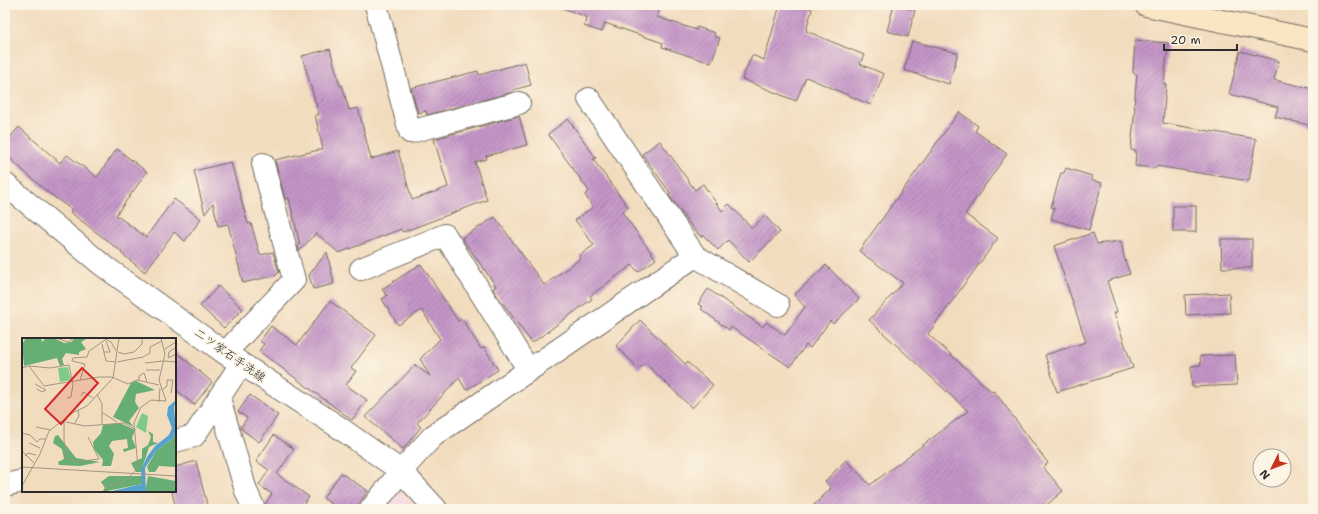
<svg xmlns="http://www.w3.org/2000/svg" width="1318" height="514" viewBox="0 0 1318 514" font-family="'Shantell Sans','Klee One',sans-serif">
<style>
.built{fill:#f4cfdc}
.building{fill:url(#building-hatch)}
.lines{fill:none;stroke-linecap:round;stroke-linejoin:round}
.minor-casing{stroke:#71695e;stroke-width:24}
.tertiary-casing{stroke:#71695e;stroke-width:24}
.secondary-casing{stroke:#71695e;stroke-width:24}
.minor{stroke:#fff;stroke-width:22}
.tertiary{stroke:#fff;stroke-width:22}
.secondary{stroke:#fbe6c4;stroke-width:22}
.labels{text-anchor:middle;dominant-baseline:central;stroke-width:3.5;stroke-linejoin:round;paint-order:stroke}
.street-label{font-size:12px;fill:#2b2b2b;stroke:#fcf5e5}
.inset-road{fill:none;stroke:#a29583;stroke-width:1}
.view{fill:#d62828;fill-opacity:0.15;stroke:#d62828;stroke-width:2}
.inset-edge{fill:none;stroke:#2b2b2b;stroke-width:2}
</style>
<defs>
<pattern id="building-hatch" width="6" height="6" patternUnits="userSpaceOnUse"><rect width="6" height="6" fill="#c495c8"/><path d="M-1 1l2-2M0 6l6-6M5 7l2-2" fill="none" stroke="#9f7aa3"/></pattern>
</defs>
<rect width="100%" height="100%" fill="#fcf5e5"/>
<filter id="ink" filterUnits="userSpaceOnUse"><feTurbulence type="fractalNoise" baseFrequency=".025" numOctaves="2"/><feDisplacementMap in="SourceGraphic" scale="8" xChannelSelector="R" yChannelSelector="G"/><feConvolveMatrix kernelMatrix="1 2 1 2 8 2 1 2 1" color-interpolation-filters="sRGB"/></filter>
<filter id="wash" filterUnits="userSpaceOnUse"><feTurbulence type="fractalNoise" baseFrequency=".012" numOctaves="4" result="noise"/><feDisplacementMap in="SourceGraphic" scale="16" xChannelSelector="R" yChannelSelector="G"/><feGaussianBlur stdDeviation="0.9" result="paint"/><feColorMatrix in="noise" values="0 0 0 0 0 0 0 0 0 0 0 0 0 0 0 0 0 1.4 0 .05"/><feComposite in="paint" operator="in"/></filter>
<g filter="url(#wash)">
<rect width="100%" height="100%" fill="#f2dcbe"/>
<!-- built -->
<polygon class="built" points="400,491 418,509 386,509"/>
<g id="blocks">
<!-- building -->
<g class="building">
<polygon points="563,5 661,5 657,17 696,30 697,27 715,33 714,36 720,38 711,63 662,47 663,43 605,23 602,32 584,26 587,17 562,8"/>
<polygon points="780,5 800,5 812,9 806,31 864,55 860,64 884,74 871,105 806,77 796,101 742,79 752,55 764,60"/>
<polygon points="894,5 915,10 908,37 887,31"/>
<polygon points="1135,40 1168,43 1164,84 1166,84 1163,123 1256,139 1249,181 1156,166 1155,168 1135,166 1136,151 1131,150 1135,107 1134,107 1137,74 1133,73"/>
<polygon points="912,41 958,53 949,84 904,70"/>
<polygon points="330,49 340,86 342,85 349,110 358,108 371,159 398,151 412,200 448,187 434,139 519,116 527,145 486,156 487,159 475,162 487,200 403,232 401,229 339,253 316,233 299,251 298,246 300,245 289,198 285,199 275,160 323,149 315,115 319,115 302,56"/>
<polygon points="1240,51 1279,61 1274,80 1313,89 1313,126 1275,117 1278,107 1229,94"/>
<polygon points="525,62 531,85 513,90 513,92 427,115 426,111 418,113 411,88 478,71 479,75"/>
<polygon points="959,112 978,126 975,131 1007,154 965,214 998,238 928,334 992,392 994,391 1048,463 1043,467 1063,491 1042,509 810,509 831,488 825,481 846,460 870,485 968,411 869,320 903,283 859,251"/>
<polygon points="568,119 596,158 593,159 628,207 622,212 656,259 638,272 632,265 590,296 592,299 532,343 496,294 493,289 496,286 462,238 495,217 544,285 580,259 579,256 594,245 575,220 593,207 585,195 589,191 548,134"/>
<polygon points="19,127 60,163 67,155 97,177 117,149 147,172 116,215 146,237 174,199 201,219 185,241 174,232 145,272 121,253 122,252 70,212 72,210 46,191 5,154 5,143"/>
<polygon points="660,141 695,190 703,184 722,211 729,204 752,228 765,216 780,232 749,262 728,240 718,250 703,235 701,237 693,228 669,195 671,194 642,154"/>
<polygon points="231,162 248,224 251,223 260,255 273,252 279,272 276,275 243,283 228,224 218,226 213,203 205,214 194,171"/>
<polygon points="1066,168 1092,176 1091,180 1102,183 1089,230 1051,219 1054,208 1051,207 1061,173 1064,173"/>
<rect x="1173" y="206" width="23" height="26"/>
<polygon points="1093,233 1097,244 1121,241 1124,257 1130,274 1107,281 1117,312 1114,313 1133,368 1057,392 1045,355 1086,342 1054,246"/>
<polygon points="1221,239 1252,239 1252,268 1222,268"/>
<polygon points="327,252 334,284 313,289 309,275"/>
<polygon points="421,264 458,321 462,319 481,349 484,347 498,370 466,390 459,378 417,423 421,427 403,449 365,417 415,365 430,376 420,359 440,339 422,310 398,325 382,299 387,296 382,289"/>
<polygon points="826,265 859,299 833,324 830,321 810,348 806,345 790,367 731,327 729,330 701,309 703,307 698,304 708,289 763,327 766,322 785,335 805,307 794,295"/>
<polygon points="218,286 243,309 224,328 200,306"/>
<polygon points="1229,293 1230,313 1186,315 1185,295"/>
<polygon points="330,301 376,335 351,368 356,371 346,385 367,400 352,420 259,351 264,344 260,341 271,326 297,345"/>
<polygon points="640,320 685,364 687,362 713,385 692,408 645,363 639,369 616,346"/>
<polygon points="175,351 212,382 194,405 175,389"/>
<polygon points="1235,355 1237,385 1192,387 1191,366 1201,365 1200,356"/>
<polygon points="250,395 278,415 259,442 241,429 241,427 247,418 238,412"/>
<polygon points="274,435 294,449 277,474 309,497 300,509 266,509 265,504 272,494 259,485 269,470 256,461"/>
<polygon points="196,461 208,509 176,509 172,492 175,491 175,467"/>
<polygon points="341,473 368,491 355,509 339,509 323,498"/>
</g>
</g>
</g>
<g filter="url(#ink)">
<use href="#blocks" fill-opacity="0" stroke="#71695e" stroke-width="1"/>
<g class="lines">
<!-- minor casing -->
<g class="minor-casing">
<g id="minor">
<polyline points="376,5 410,132 519,103"/>
<polyline points="589,99 695,256"/>
<polyline points="361,269 445,235 528,369"/>
<polyline points="225,353 294,280 263,164"/>
<polyline points="219,398 246,491 254,509"/>
<polyline points="175,441 194,436 241,364"/>
<polyline points="5,485 23,481"/>
<polyline points="371,509 401,471 433,436 695,256 778,305"/>
</g>
</g>
<!-- tertiary casing -->
<g class="tertiary-casing">
<polyline id="tertiary" points="5,184 101,264 225,353 337,426 401,471 436,509"/>
</g>
<!-- secondary casing -->
<g class="secondary-casing">
<polyline id="secondary" points="1146,5 1313,40"/>
</g>
<!-- minor -->
<use href="#minor" class="minor"/>
<!-- tertiary -->
<use href="#tertiary" class="tertiary"/>
<!-- secondary -->
<use href="#secondary" class="secondary"/>
</g>
</g>
<g class="labels">
<!-- street labels -->
<g class="street-label">
<text transform="translate(230 355) rotate(35)">二ツ家石手洗線</text>
</g>
</g>
<!-- overview -->
<g transform="translate(22 338)">
<rect width="154" height="154" fill="#f2dcbe"/>
<path d="M120,75L126,78L124,95L114,89Z" fill="#7eca88"/>
<path d="M4,0H19L20,4L24,0H32L42,5L49,4L53,0H66L59,4L64,11L57,14V17L44,15L40,21L42,27L38,28L35,20L2,28L0,6ZM114,43L133,52L114,56L113,64L117,70L107,83L112,89L91,79L109,45ZM98,85L113,92L110,100L114,110L102,114L101,111L106,110L105,101L90,103L87,108L92,116L89,128H80L81,122L72,111L71,104L79,95L81,87ZM126,93L131,96V104L136,105L127,109L119,134H114L109,125L120,120V111L126,107L129,99ZM154,94V129L137,128L133,134H127L125,129L134,113L149,102ZM36,97L54,120L78,124L58,128L37,127L36,124L42,121L40,111L31,105L33,98ZM87,138H120V146L80,154L83,150L79,144ZM126,138L154,143V154H123Z" fill="#66ae74"/>
<path d="M46,29L49,42L38,44L36,30Z" fill="#7eca88"/>
<path d="M154,62L152,69L154,94L150,101L134,113L123,130L124,153L86,154L120,146L119,132L125,119L133,108L147,97L150,90L145,77L146,69Z" fill="#54a2cd"/>
<path class="inset-road" d="M34,0L46,4L52,0M82,0L89,4L94,13M80,6L84,23L94,24M154,9L147,14L146,20L154,16M143,11L154,4M82,14H88L84,3M96,14L102,16L112,14L120,6V0M142,23L154,24M95,24L121,19L128,15V9L140,3M123,25L141,23M7,28L28,30L47,27L51,46L49,59L45,60M0,30L7,28L22,48L77,39H90L106,46L115,42L137,47M124,32H138M58,42L63,26L50,23L51,20L65,19L67,13L86,0M117,42V38L122,35L125,44M13,46L24,52L20,54L15,51M140,52L145,48V42H151L149,55M75,56L80,66V86M59,58L61,54L71,60M137,64L138,50M81,75L95,84M42,81V103L45,120L54,124L77,121L66,99M44,84L63,88L102,85L114,92M53,85L57,78L56,72M14,89L29,92M0,95L8,97L15,104L18,101H24M7,105L18,110M0,113L12,125M3,118L6,115L14,117M0,129L154,138M0,148L18,116L27,93L52,74L65,68L91,40L97,0M82,149L102,144L116,130L112,85L119,69L129,62L144,63L137,42L143,16L139,0"/>
<path class="view" d="M60,30L76,45L39,86L23,71Z"/>
<rect width="154" height="154" class="inset-edge"/>
</g>
<!-- margin -->
<rect width="1318" height="514" fill="none" stroke="#fcf5e5" stroke-width="20"/>
<!-- north arrow -->
<g transform="translate(1272 468) rotate(228)"><circle r="19" fill="#fcf5e5" stroke="#a8a49b"/>
<path d="M0-3L7 15L0 10L-7 15Z" fill="#c8321e"/>
<text y="-6" font-size="11" font-weight="bold" text-anchor="middle" fill="#2b2b2b">N</text>
</g>
<!-- scale -->
<path d="M1164 44v6h73v-6" fill="none" stroke="#2b2b2b" stroke-width="2"/>
<text x="1170" y="44" font-size="12" fill="#2b2b2b" stroke="#fcf5e5" stroke-width="3" paint-order="stroke">20 m</text>
</svg>
